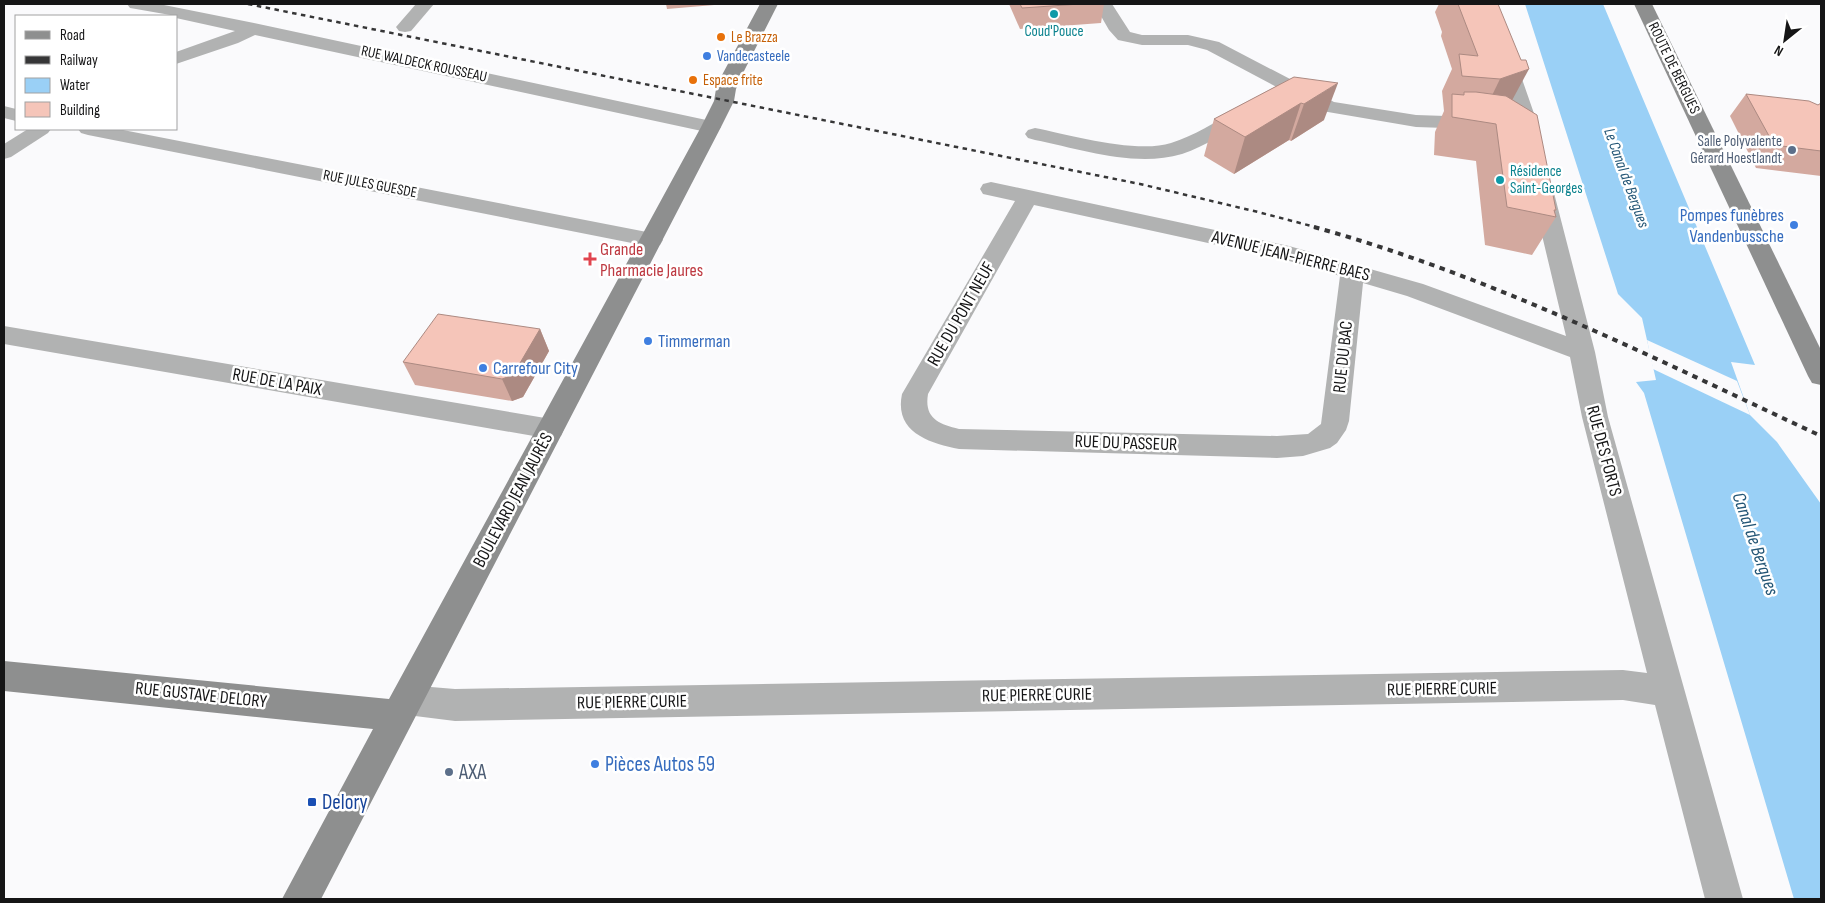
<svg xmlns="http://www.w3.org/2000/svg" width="1825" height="903" viewBox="0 0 1825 903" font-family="'Sofia Sans Condensed',sans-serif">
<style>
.water{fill:#9ad0f6}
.pier{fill:#fafafc}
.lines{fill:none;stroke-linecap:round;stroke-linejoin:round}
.street{fill:#b1b2b2;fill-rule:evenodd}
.secondary{fill:#8e8f8f;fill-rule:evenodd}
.rail-far1{stroke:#363637;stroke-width:2.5;stroke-dasharray:4.5 4.5;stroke-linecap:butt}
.rail{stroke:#363637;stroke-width:4;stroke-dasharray:5.5 5.5;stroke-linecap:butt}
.wall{fill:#d3a99f}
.shaded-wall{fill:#ac8a82}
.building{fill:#f5c5b9;stroke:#ac8a82}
.culture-dot{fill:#0f9aa8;stroke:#fff;stroke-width:2}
.food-dot{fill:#e8710a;stroke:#fff;stroke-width:2}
.shop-dot{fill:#3f7fe0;stroke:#fff;stroke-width:2}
.service-dot{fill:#5c6f8a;stroke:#fff;stroke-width:2}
.health-dot{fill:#e0444e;stroke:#fff;stroke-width:2}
.transit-dot{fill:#1a4fb4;stroke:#fff;stroke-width:2}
.labels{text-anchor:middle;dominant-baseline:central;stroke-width:5;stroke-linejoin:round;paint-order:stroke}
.far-culture-label{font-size:15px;fill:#0d838f;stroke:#fff}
.far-food-label{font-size:15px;fill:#c56008;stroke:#fff;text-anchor:start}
.far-shop-label{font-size:15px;fill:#366cbe;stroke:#fff;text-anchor:start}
.far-street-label{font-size:15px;fill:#151516;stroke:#fff}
.far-service-label{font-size:15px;fill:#4e5e75;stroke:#fff;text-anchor:end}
.far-water-label{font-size:16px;font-style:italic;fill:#235676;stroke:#fff}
.shop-label{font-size:18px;fill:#366cbe;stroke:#fff;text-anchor:start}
.health-label{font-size:18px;fill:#be3a42;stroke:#fff;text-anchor:start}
.street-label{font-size:18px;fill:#151516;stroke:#fff}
.water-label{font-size:19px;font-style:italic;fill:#235676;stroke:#fff}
.near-shop-label{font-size:21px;fill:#366cbe;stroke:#fff;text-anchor:start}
.near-service-label{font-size:21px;fill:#4e5e75;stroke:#fff;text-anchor:start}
.near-transit-label{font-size:21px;fill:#164399;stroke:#fff;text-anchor:start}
</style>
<rect width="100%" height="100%" fill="#fafafc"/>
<!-- water -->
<polygon class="water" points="1525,4 1603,4 1755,365 1731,362 1750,415 1777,442 1821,504 1821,899 1794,899 1644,393 1636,382 1656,380 1642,318 1618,294"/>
<!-- pier -->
<polygon class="pier" points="1647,340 1737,381 1750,415 1653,369"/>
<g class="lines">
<!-- street -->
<g class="street">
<polygon points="127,4 159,4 254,23 711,121 718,123 721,127 718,131 711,133 255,35 238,43 176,64 176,52 235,31 176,18 176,16 136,9 130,8"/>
<polygon points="416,4 434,4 411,31 405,32 399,31 396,27"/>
<polygon points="1094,4 1112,4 1130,32 1142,35 1188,35 1219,42 1334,102 1416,115 1476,117 1483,119 1486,123 1483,127 1476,129 1416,127 1322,111 1207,50 1188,45 1142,45 1118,40 1109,30"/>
<path d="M1478,4H1496L1538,125L1542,142L1539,146L1532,148L1525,146L1522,142C1511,95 1490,51 1478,4Z"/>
<polygon points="4,106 16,109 16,121 4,118"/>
<path d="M1243,109L1250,111L1253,115L1250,119C1228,131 1206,146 1182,154C1135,168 1081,149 1035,140L1028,138L1025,134L1028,130L1035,128C1070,135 1137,154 1171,143C1194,136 1215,122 1236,111Z"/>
<polygon points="28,129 51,129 48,133 11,157 4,159 4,144"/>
<polygon points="78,129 118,129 652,233 660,235 663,240 660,245 652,247 88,135 81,133"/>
<path d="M991,182L1289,246L1423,284L1566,336L1531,189L1534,184L1542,182L1550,184L1553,189L1595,352L1608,417L1743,899H1705L1655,705L1623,700L455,721L407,715L395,711L390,700L395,689L407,685L455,689L1623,670L1647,673L1582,417L1570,357L1407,296L1363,283L1349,421L1346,430L1337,443L1330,448L1303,456L1277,458L959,449C929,443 894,432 902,394L1015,201L983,194L980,189L983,184ZM1034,205L1286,260L1340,276L1321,424L1308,434L1277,436L959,429C938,424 924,418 928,394Z"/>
<polygon points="4,326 551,419 561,422 564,429 561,436 551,439 4,344"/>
</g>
<!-- secondary -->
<g class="secondary">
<polygon points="760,4 778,4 742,75 736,89 734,101 721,127 321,899 282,899 373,729 4,691 4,661 389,699 701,127 714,101 716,89 722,75"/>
<polygon points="1634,4 1652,4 1821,350 1821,385 1812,383 1808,376"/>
</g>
<!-- rail-far1 -->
<polyline class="rail-far1" points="248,4 1140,184 1258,212 1319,228"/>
<!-- rail -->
<path class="rail" d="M1314,227C1491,276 1656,359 1821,436"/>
</g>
<!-- wall -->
<g class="wall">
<polygon points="666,4 726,4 667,9"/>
<polygon points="1009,4 1104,4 1101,23 1020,29"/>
<polygon points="1439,4 1498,4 1513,100 1556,210 1555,212 1556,217 1532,255 1485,245 1476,161 1434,155 1435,132 1444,111 1442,91 1452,69 1441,36 1442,32 1435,12"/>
<polygon points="1294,77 1324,120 1291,141 1289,140 1234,174 1204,156 1214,119"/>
<polygon points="1746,94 1818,105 1821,103 1821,176 1756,168 1730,116"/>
<polygon points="540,329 549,351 523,397 512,401 415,385 403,362"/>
</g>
<!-- shaded-wall -->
<g class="shaded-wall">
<polygon points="1529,69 1509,106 1482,116 1500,79"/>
<polygon points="1338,83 1324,120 1291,141 1304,104"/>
<polygon points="1301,103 1289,140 1234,174 1245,137"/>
<polygon points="540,329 549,351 523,397 512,401 502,379"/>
</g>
<!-- building -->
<g class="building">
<polygon points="1020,4 1080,4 1022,8"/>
<polygon points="1458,4 1498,4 1521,60 1526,60 1529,69 1500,79 1462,76 1459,54 1478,56"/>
<polygon points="1294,77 1338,83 1304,104 1301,103 1245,137 1214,119"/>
<polygon points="1464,92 1476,92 1506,96 1537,115 1556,210 1554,210 1556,217 1507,207 1496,124 1452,117 1452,94 1464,95"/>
<polygon points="1746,94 1809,101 1818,105 1821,103 1821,151 1774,145"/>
<polygon points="438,314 540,329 513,375 502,379 403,362"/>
</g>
<!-- markers -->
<g class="culture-dot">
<circle cx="1054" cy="14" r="5"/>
<circle cx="1500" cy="180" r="5"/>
</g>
<g class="food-dot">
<circle cx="721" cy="37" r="5"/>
<circle cx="693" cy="80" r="5"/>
</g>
<g class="shop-dot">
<circle cx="707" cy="56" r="5"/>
<circle cx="1794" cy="225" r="5"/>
<circle cx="648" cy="341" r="5"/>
<circle cx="483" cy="368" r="5"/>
<circle cx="595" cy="764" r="5"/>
</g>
<g class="service-dot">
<circle cx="1792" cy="150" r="5"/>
<circle cx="449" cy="772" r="5"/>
</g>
<path class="health-dot" d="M587.5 251.5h5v5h5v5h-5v5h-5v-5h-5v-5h5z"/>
<rect class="transit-dot" x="307" y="797" width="10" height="10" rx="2.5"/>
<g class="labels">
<!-- far-culture labels -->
<g class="far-culture-label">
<text x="1054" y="31">Coud'Pouce</text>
<text x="1510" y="171" text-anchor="start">Résidence<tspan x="1510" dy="17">Saint-Georges</tspan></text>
</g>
<!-- far-food labels -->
<g class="far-food-label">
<text x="731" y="37">Le Brazza</text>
<text x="703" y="80">Espace frite</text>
</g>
<!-- far-shop labels -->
<g class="far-shop-label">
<text x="717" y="56">Vandecasteele</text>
</g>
<!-- far-street labels -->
<g class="far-street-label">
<text transform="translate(424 64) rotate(12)">RUE WALDECK ROUSSEAU</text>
<text transform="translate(1674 68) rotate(64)">ROUTE DE BERGUES</text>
<text transform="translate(370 184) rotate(11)">RUE JULES GUESDE</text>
</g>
<!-- far-service labels -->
<g class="far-service-label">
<text x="1782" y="141">Salle Polyvalente<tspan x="1782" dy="17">Gérard Hoestlandt</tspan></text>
</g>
<!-- far-water labels -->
<g class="far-water-label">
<text transform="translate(1626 178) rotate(70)">Le Canal de Bergues</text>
</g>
<!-- shop labels -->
<g class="shop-label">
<text x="1784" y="215" text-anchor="end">Pompes funèbres<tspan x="1784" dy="21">Vandenbussche</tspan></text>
<text x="658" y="341">Timmerman</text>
<text x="493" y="368">Carrefour City</text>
</g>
<!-- health labels -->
<g class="health-label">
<text x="600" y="249">Grande<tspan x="600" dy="21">Pharmacie Jaures</tspan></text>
</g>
<!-- street labels -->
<g class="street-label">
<text transform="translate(1291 256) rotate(14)">AVENUE JEAN-PIERRE BAES</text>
<text transform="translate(961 314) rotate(-60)">RUE DU PONT NEUF</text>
<text transform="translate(1343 357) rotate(-84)">RUE DU BAC</text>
<text transform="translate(277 382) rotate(10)">RUE DE LA PAIX</text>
<text transform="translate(1126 443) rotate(2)">RUE DU PASSEUR</text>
<text transform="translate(1604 451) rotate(75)">RUE DES FORTS</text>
<text transform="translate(513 500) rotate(-62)">BOULEVARD JEAN JAURÈS</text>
<text transform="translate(1442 689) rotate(-1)">RUE PIERRE CURIE</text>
<text transform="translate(201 695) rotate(6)">RUE GUSTAVE DELORY</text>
<text transform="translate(1037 695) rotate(-1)">RUE PIERRE CURIE</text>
<text transform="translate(632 702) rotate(-1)">RUE PIERRE CURIE</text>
</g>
<!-- water labels -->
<g class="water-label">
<text transform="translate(1755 544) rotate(71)">Canal de Bergues</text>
</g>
<!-- near-shop labels -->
<g class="near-shop-label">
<text x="605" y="764">Pièces Autos 59</text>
</g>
<!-- near-service labels -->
<g class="near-service-label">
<text x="459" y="772">AXA</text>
</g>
<!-- near-transit labels -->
<g class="near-transit-label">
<text x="322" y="802">Delory</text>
</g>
</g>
<!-- border -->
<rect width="1825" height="903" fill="none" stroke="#151516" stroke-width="10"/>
<!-- legend -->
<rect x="15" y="15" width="162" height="115" fill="#ffffff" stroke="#a1a1a2"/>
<rect x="25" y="31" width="25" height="8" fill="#8e8f8f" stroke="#a1a1a2"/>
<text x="60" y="40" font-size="15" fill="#151516">Road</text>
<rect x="25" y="56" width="25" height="8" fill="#363637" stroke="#a1a1a2"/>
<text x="60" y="65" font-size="15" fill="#151516">Railway</text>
<rect x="25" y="78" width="25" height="15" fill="#9ad0f6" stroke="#a1a1a2"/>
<text x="60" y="90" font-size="15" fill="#151516">Water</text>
<rect x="25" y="102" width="25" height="15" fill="#f5c5b9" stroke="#a1a1a2"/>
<text x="60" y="115" font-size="15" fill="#151516">Building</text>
<!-- north arrow -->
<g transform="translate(1785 40) rotate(210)" stroke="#ffffff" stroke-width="4" paint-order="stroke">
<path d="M0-4L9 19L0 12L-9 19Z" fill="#151516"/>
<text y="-8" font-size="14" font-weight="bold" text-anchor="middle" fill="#151516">N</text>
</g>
</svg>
